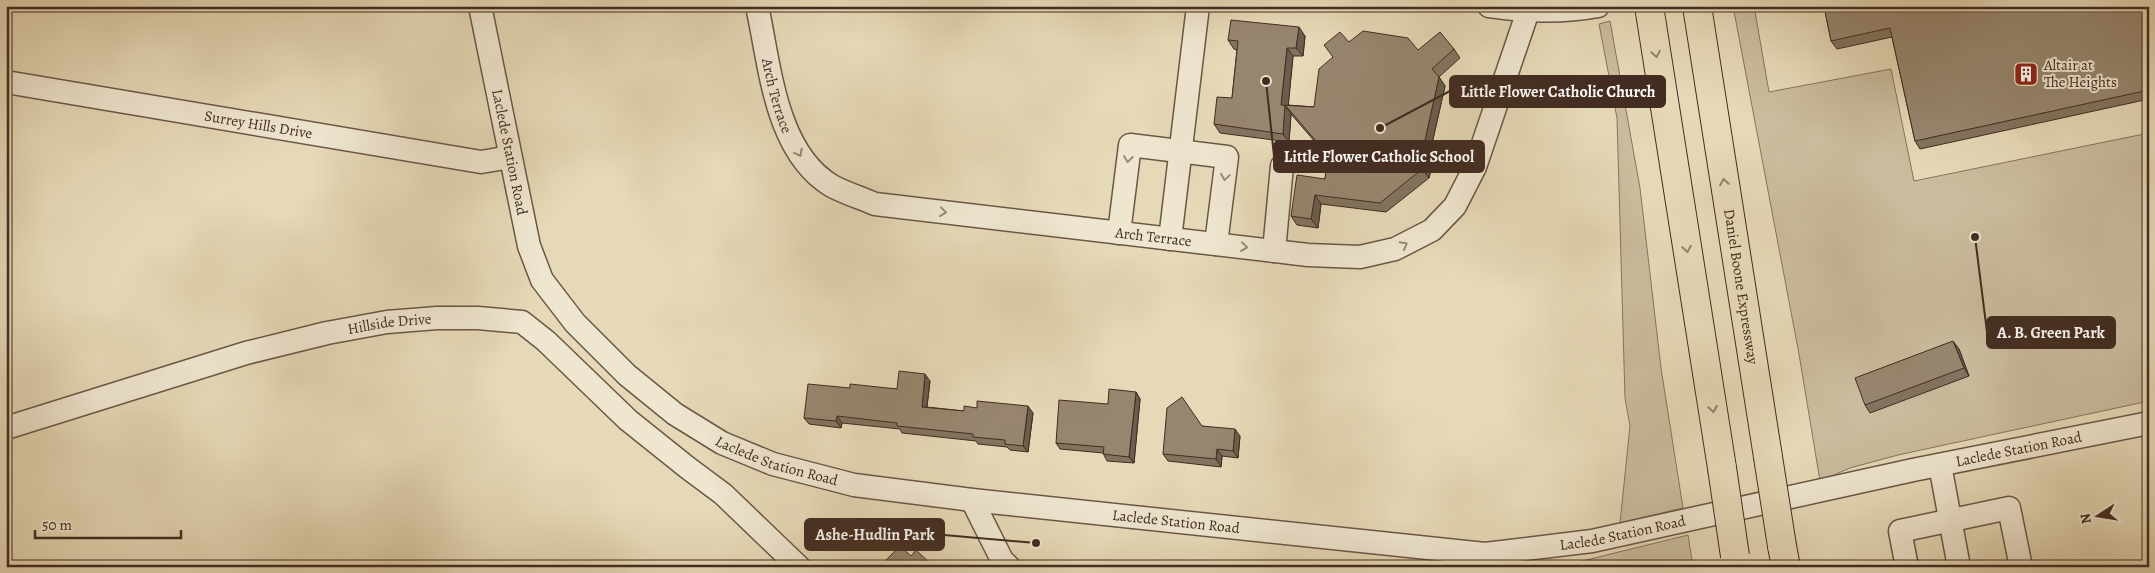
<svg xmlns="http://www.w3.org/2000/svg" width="2155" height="573" viewBox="0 0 2155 573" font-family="Alegreya,serif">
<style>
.green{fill:#cabc9e;stroke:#867460}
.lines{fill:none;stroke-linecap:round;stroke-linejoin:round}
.minor-casing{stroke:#6b5746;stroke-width:25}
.highway-casing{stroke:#422c21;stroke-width:30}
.minor{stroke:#efe6d0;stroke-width:22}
.highway{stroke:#e6d9b7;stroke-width:28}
.highway-bridge-casing{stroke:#422c21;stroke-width:30;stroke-linecap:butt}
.highway-bridge{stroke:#e6d9b7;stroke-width:28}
.wall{fill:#82735f;stroke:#422c21}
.shaded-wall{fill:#6a5e4e;stroke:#422c21}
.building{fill:#97866f;stroke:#422c21}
.oneway{stroke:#94826c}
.oneway2{stroke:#988978}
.labels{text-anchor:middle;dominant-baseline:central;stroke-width:4;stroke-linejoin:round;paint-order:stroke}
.poi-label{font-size:15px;fill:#422c21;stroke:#efe6d0;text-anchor:start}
.street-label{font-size:15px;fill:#422c21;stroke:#efe6d0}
.leader{fill:none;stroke:#422c21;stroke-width:2}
.callout-dot{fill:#422c21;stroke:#efe6d0;stroke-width:2}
.callout{fill:#422c21;stroke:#422c21;stroke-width:2}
.callout-label{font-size:16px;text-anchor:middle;font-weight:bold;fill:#fff}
</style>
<rect width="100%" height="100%" fill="#e6d9b7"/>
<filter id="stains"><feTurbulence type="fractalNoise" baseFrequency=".004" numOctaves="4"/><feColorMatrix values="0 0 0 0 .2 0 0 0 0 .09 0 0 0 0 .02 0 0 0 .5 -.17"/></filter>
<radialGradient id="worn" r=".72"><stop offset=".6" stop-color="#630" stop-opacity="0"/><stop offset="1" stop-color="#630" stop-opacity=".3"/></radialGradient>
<!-- green -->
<g class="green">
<polygon points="1733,6 1754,6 1769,92 1891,69 1914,181 2149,133 2149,401 1898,455 1850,468 1820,481 1799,354"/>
<polygon points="1610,21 1640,188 1661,368 1683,508 1620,523 1630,426 1625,398 1617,118 1599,24"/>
<polygon points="1688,535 1693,567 1540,567 1574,563"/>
</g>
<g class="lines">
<!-- minor casing -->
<g class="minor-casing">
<g id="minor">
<path id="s1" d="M480,6L529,246L542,280L575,323L627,375L675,414L722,443L773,464L854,485L972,500L1485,554L1592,541L1913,470L2149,423"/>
<path id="s2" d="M757,6C770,65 775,152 832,186C845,193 861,198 875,204L1308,255L1360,257L1395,249L1432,230L1455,206L1475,167L1528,11"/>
<path d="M1489,6C1526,11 1561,13 1598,6"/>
<path id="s3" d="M6,82L481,162L510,157"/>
<polyline points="1119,233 1130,145 1227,157 1216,244"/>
<polyline points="1170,239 1198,6"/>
<polyline points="1274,251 1282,166"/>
<path id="s4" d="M6,428L246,353L327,333L387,322L437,318H478L522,322L546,341L628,420L688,468L723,494L799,567"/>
<polyline points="1940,465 1959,567"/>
<polyline points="972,500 1002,560 1009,567"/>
<polyline points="1907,567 1900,531 2009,508 2021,567"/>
</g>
</g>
<!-- highway casing -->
<g class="highway-casing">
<g id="highway">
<polyline points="1649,6 1722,468"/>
<path id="s5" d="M1697,6L1768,457"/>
<polyline points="1782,546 1786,567"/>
</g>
</g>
<!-- minor -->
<use href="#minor" class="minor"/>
<!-- highway -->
<use href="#highway" class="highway"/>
<!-- highway-bridge casing -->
<g class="highway-bridge-casing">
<g id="highway-bridge">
<polyline points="1768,457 1782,546"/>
<polyline points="1722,468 1735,556"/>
</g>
</g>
<!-- highway-bridge -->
<use href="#highway-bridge" class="highway-bridge"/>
</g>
<!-- wall -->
<g class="wall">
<polygon points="1824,6 2149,6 2149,99 1920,149 1915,141 1892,37 1837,49 1831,41"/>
<polygon points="1305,36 1303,56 1293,56 1288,105 1314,107 1333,57 1349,42 1418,50 1454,49 1460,58 1439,77 1445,86 1431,148 1435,155 1429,178 1386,212 1321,204 1318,228 1297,225 1291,216 1325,179 1328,157 1291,114 1289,142 1220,133 1214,124 1232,98 1237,50 1234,49 1228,40"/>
<polygon points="1959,349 1969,376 1870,413 1865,405"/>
<polygon points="930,381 927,407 964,411 1033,413 1028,452 1010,450 1007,447 978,444 976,441 902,433 900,429 842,423 841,428 809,424 804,418 850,388 897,389"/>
<polygon points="1136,392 1140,399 1134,463 1107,461 1103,453 1060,449 1056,443 1108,404"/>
<polygon points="1202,426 1240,436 1238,458 1222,456 1221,467 1168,461 1163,454"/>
</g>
<!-- shaded-wall -->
<g class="shaded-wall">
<polygon points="1299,27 1305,36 1303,56 1296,48"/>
<polygon points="1287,48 1293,56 1288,109 1285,105 1291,114 1289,142 1283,134 1281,105"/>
<polygon points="1439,77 1445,86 1431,148 1435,155 1429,178 1422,169 1425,140"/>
<polygon points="1315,195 1321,204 1318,228 1311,219"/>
<polygon points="1953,341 1959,349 1969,376 1964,368"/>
<polygon points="925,374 930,381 926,413 922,407"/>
<polygon points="1136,392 1140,399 1134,463 1129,457"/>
<polygon points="1028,406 1033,413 1028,452 1023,446"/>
<polygon points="837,416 842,423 841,428 836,421"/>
<polygon points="1235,429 1240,436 1238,458 1233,451"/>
<polygon points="1217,449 1222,456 1221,467 1216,459"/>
</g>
<!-- building -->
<g class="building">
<polygon points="1824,6 2149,6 2149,90 1915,141 1890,28 1831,41"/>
<polygon points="1231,20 1299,27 1296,48 1287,48 1281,105 1314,107 1319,69 1333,57 1324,45 1340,32 1349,42 1363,31 1408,38 1418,50 1440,32 1454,49 1432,69 1439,77 1425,140 1429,146 1422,169 1380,203 1315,195 1311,219 1291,216 1297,175 1325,179 1328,155 1285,105 1283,134 1214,124 1217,97 1232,98 1238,41 1228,40"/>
<polygon points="1953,341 1964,368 1865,405 1855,378"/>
<polygon points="899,371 925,374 922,407 964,411 964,406 977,408 977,401 1028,406 1023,446 1005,444 1005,440 973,437 973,434 897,426 897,423 837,416 836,421 804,418 808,384 850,388 850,384 897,389"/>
<polygon points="1109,389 1136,392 1129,457 1103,454 1104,447 1056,443 1059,400 1108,404"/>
<polygon points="1182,397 1202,426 1235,429 1233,451 1217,449 1216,459 1163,454 1167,408"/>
<polygon points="900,546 911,556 916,550 934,567 893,567 886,560"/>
</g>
<!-- one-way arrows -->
<defs><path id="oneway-chevron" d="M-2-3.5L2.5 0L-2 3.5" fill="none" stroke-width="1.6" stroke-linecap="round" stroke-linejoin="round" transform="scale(1.25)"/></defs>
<g class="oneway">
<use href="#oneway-chevron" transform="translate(1656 54) rotate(81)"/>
<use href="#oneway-chevron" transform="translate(1724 182) rotate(-99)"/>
<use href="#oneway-chevron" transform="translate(1687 249) rotate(81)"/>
<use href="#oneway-chevron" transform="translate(1713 409) rotate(81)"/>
</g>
<g class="oneway2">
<use href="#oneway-chevron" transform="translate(799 153) rotate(62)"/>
<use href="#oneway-chevron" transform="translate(1128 159) rotate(97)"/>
<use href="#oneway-chevron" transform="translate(1225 177) rotate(98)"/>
<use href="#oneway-chevron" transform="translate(943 212) rotate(7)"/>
<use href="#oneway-chevron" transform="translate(1404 245) rotate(-28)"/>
<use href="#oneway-chevron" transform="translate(1244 247) rotate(7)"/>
</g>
<!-- icons -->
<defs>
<g id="building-square" transform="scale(1.25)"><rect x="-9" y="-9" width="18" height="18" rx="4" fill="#8f2418" stroke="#efe6d0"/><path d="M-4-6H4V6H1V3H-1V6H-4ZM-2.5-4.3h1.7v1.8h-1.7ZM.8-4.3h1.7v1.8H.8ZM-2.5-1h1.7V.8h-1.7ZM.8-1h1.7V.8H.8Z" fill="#fff"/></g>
</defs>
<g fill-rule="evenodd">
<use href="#building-square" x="2026" y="74"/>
</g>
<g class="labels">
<!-- poi labels -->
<g class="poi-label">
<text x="2044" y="65">Altair at<tspan x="2044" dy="17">The Heights</tspan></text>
</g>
<!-- street labels -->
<g class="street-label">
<text stroke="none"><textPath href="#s2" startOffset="92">Arch Terrace</textPath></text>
<text stroke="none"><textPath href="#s3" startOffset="256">Surrey Hills Drive</textPath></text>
<text stroke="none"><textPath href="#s1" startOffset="149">Laclede Station Road</textPath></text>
<text stroke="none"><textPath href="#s2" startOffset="528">Arch Terrace</textPath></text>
<text stroke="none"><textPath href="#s5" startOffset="284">Daniel Boone Expressway</textPath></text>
<text stroke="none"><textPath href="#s4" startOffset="398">Hillside Drive</textPath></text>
<text stroke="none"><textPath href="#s1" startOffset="1844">Laclede Station Road</textPath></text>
<text stroke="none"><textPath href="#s1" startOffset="584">Laclede Station Road</textPath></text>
<text stroke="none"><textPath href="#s1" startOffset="989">Laclede Station Road</textPath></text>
<text stroke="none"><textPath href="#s1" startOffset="1439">Laclede Station Road</textPath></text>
</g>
</g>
<!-- callouts -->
<path class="leader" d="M1380 128L1450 91M1266 81L1274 156M1975 237L1987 332M1036 543L944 535"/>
<g class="callout-dot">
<circle cx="1380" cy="128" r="5"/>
<circle cx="1266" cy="81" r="5"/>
<circle cx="1975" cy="237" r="5"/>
<circle cx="1036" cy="543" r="5"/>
</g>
<g class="callout">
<rect x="1450" y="76" width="215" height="31" rx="5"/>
<rect x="1274" y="141" width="210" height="31" rx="5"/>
<rect x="1987" y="317" width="128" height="31" rx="5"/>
<rect x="805" y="519" width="139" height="31" rx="5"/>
</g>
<g class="callout-label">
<text x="1558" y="97">Little Flower Catholic Church</text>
<text x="1379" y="162">Little Flower Catholic School</text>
<text x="2051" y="338">A. B. Green Park</text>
<text x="875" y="540">Ashe-Hudlin Park</text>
</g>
<!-- margin -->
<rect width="2155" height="573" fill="none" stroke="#e6d9b7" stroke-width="25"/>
<rect x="8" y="8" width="2140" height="558" fill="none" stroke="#422c21" stroke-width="2.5"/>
<rect x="12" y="12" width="2130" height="548" fill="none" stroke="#422c21"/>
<!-- north arrow -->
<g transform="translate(2098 516) rotate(258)" stroke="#efe6d0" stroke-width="4" paint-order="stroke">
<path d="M0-4L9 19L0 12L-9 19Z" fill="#422c21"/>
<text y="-8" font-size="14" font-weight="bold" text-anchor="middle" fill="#422c21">N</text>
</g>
<!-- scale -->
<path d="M35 530v8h146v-8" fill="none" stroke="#422c21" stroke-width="2.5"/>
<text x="42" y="530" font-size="15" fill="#422c21" stroke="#efe6d0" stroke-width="4" paint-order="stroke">50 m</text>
<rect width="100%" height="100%" filter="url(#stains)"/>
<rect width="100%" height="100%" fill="url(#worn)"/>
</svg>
